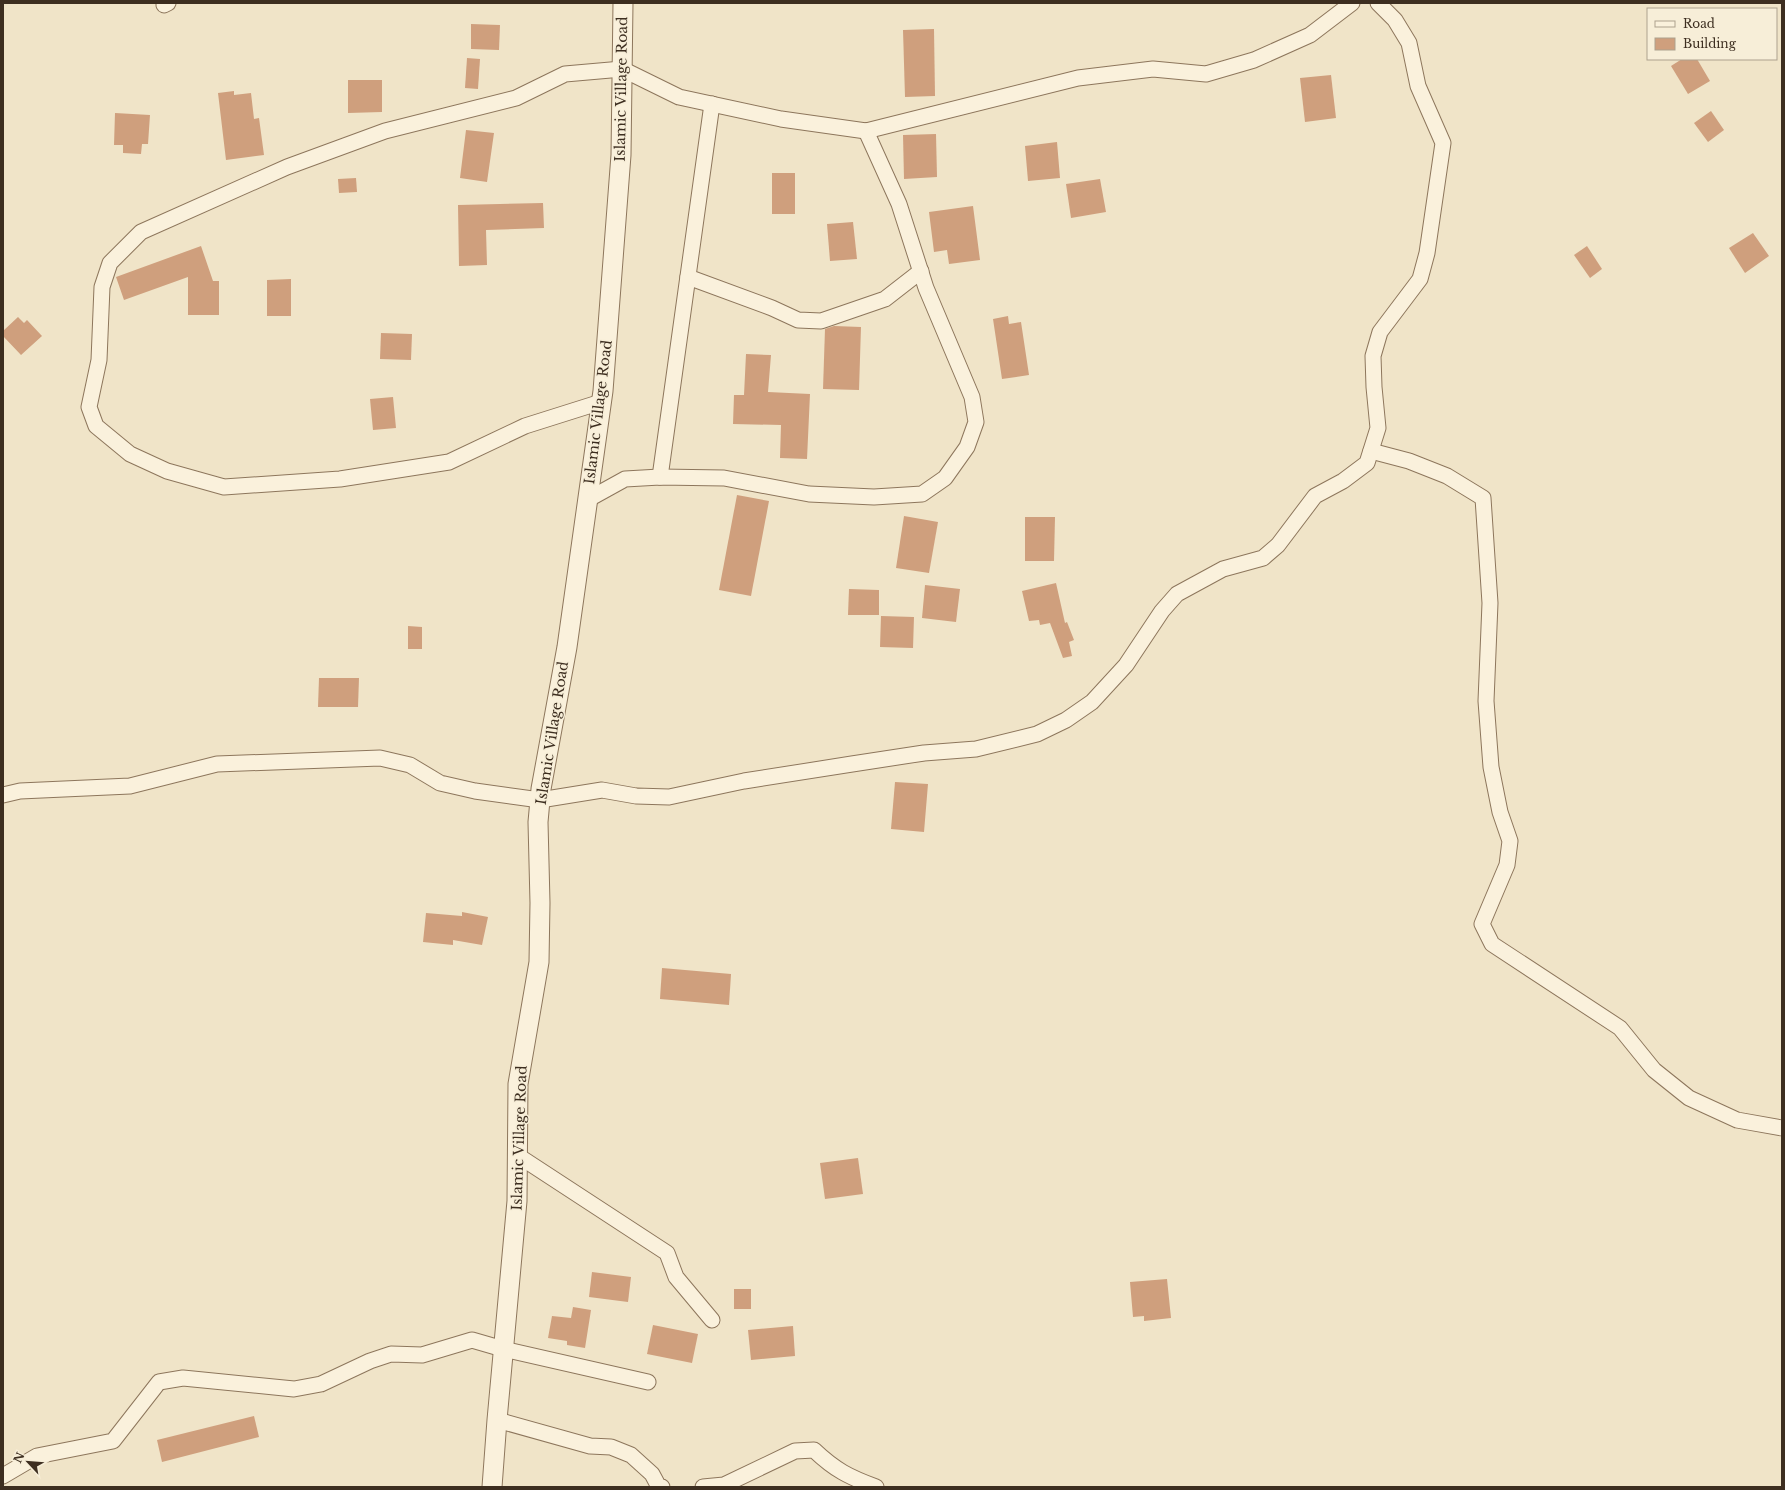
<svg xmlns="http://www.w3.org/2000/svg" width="1785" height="1490" viewBox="0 0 1785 1490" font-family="'Libre Baskerville',serif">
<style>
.building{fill:#cf9f7d}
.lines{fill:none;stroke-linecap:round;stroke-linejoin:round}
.minor-casing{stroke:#8d765c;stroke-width:17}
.tertiary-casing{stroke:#8d765c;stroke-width:21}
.minor{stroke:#faf1dc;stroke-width:15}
.tertiary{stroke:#faf1dc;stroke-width:19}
.labels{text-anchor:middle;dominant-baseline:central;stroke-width:3;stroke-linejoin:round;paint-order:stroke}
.street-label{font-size:14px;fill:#3d2e20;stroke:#f7eed8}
</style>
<rect width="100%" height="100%" fill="#f0e4c8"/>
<!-- building -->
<g class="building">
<polygon points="471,24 500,25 499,50 471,49"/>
<polygon points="934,29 935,96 905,97 903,30"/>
<polygon points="467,58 480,59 478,89 465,88"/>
<polygon points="1682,59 1697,59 1710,81 1688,94 1671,66"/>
<polygon points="1331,75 1336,118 1305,122 1300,78"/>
<polygon points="348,80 382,80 382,112 348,113"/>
<polygon points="234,91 234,95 251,93 254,119 259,118 264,155 226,160 218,93"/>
<polygon points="1711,111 1724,130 1708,142 1694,123"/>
<polygon points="115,113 150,115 148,144 142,144 141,154 123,153 123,145 114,145"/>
<polygon points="466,130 494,133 487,182 460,178"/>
<polygon points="936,134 937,177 904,179 903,135"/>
<polygon points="1057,142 1060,178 1028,181 1025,146"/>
<rect x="772" y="173" width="23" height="41"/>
<polygon points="356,178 357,192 339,193 338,179"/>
<polygon points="1100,179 1106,212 1071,218 1066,184"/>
<polygon points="543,203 544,228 486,230 487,265 459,266 458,205"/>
<polygon points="973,206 980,260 949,264 947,250 934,252 929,212"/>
<polygon points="853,222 857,259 830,261 827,224"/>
<polygon points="1753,233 1769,256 1745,273 1729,248"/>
<polygon points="201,246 213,281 219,281 219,315 188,315 188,277 124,300 116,277"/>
<polygon points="1587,246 1602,269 1590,278 1574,255"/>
<polygon points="291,279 291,316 267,316 267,280"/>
<polygon points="1008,316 1009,324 1021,322 1029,375 1002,379 993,319"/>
<polygon points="18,317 24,323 27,320 42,336 21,355 3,336 3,331"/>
<polygon points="834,326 861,327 859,390 823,389 825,329"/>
<polygon points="381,333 412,334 411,360 380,359"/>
<polygon points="746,354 771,355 768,392 810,394 807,459 780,458 781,425 733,424 734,395 744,395"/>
<polygon points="393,397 396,428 373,430 370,399"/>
<polygon points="737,495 769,501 751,596 719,590"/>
<polygon points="904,516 938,522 929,573 896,568"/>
<polygon points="1025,517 1055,517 1054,561 1025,561"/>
<polygon points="1056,583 1065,623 1067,622 1074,640 1069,642 1072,656 1063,658 1050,623 1040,625 1039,620 1029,621 1022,591"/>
<polygon points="925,585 960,589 956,622 922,618"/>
<polygon points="849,589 879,590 879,615 848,615"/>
<polygon points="881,616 914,617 913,648 880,647"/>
<polygon points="408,626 422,627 422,649 408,649"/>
<polygon points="319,678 359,678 358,707 318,707"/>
<polygon points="895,782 928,784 924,832 891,829"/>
<polygon points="462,912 488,917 482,945 453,940 453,945 423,942 426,913 462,916"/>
<polygon points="662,968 731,974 729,1005 660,999"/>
<polygon points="858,1158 863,1194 825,1199 820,1163"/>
<polygon points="592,1272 631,1277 628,1302 589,1297"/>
<polygon points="1167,1279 1171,1318 1144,1321 1144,1316 1133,1317 1130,1282"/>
<rect x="734" y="1289" width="17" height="20"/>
<polygon points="573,1307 591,1310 585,1348 567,1345 567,1341 548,1338 552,1316 571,1318"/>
<polygon points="653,1325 698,1334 692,1363 647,1354"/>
<polygon points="793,1326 795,1356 751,1360 748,1330"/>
<polygon points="254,1416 259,1437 162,1462 157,1440"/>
</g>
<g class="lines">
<!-- minor casing -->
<g class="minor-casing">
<g id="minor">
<polyline points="164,5 168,3"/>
<polyline points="688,277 772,308 798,320 821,321 885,299 921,271"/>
<polyline points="601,402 525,426 449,462 340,479 224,487 167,471 130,454 96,426 89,407 99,360 102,287 110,263 141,232 287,167 385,131 516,98 565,74 622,69 679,97 781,119 866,131 1078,78 1153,69 1206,74 1254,60 1310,35 1352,3"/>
<polyline points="1371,451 1409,461 1447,476 1483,498 1490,603 1486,701 1491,767 1500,812 1510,841 1507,865 1482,924 1492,944 1620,1028 1654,1070 1689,1098 1737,1120 1782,1128"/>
<polyline points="660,477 712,104"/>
<polyline points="587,500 625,479 660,477 724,478 809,494 874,497 922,494 945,478 967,447 976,422 972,397 926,288 899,204 866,131"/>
<polyline points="3,795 20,791 130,786 217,764 380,758 410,765 440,783 475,791 540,800 602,790 636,796 669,797 744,781 852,764 924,753 976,749 1037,734 1066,720 1092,702 1126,665 1162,611 1177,594 1223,569 1263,558 1278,545 1315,496 1343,481 1367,463 1378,428 1374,387 1373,356 1380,332 1420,279 1427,253 1443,143 1418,86 1409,43 1395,20 1378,3"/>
<polyline points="517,1155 667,1253 676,1277 712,1320"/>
<polyline points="497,1420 590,1446 611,1447 631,1455 652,1474 659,1487 662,1487"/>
<polyline points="3,1476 37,1456 113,1441 159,1382 183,1378 294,1389 321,1384 370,1361 391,1354 422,1355 472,1340 503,1349 648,1382"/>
<path d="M703,1487L724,1485L795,1451L814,1450C835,1470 849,1477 876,1487"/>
</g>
</g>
<!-- tertiary casing -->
<g class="tertiary-casing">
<polyline id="tertiary" points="492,1487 497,1420 517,1201 518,1084 539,962 540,903 538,822 541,789 567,647 603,391 621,155 623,3"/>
</g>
<!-- minor -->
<use href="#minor" class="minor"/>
<!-- tertiary -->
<use href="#tertiary" class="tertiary"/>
</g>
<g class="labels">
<!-- street labels -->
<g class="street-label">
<text transform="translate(621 89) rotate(-89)">Islamic Village Road</text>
<text transform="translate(598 412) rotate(-83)">Islamic Village Road</text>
<text transform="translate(552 733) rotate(-81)">Islamic Village Road</text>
<text transform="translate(519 1138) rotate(-88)">Islamic Village Road</text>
</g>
</g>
<!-- border -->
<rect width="1785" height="1490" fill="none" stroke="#3d2e20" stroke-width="8"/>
<!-- legend -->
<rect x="1647" y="8" width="130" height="52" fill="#f7eed8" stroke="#ada18e"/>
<rect x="1655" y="21" width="20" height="6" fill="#faf1dc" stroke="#ada18e"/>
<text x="1683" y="28" font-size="12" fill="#3d2e20">Road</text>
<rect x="1655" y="38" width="20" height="12" fill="#cf9f7d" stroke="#ada18e"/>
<text x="1683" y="48" font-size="12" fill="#3d2e20">Building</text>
<!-- north arrow -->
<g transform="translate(28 1462) rotate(296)" stroke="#f7eed8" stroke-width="3" paint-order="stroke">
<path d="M0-3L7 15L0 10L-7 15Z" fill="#3d2e20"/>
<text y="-6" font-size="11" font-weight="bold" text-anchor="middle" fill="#3d2e20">N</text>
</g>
</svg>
